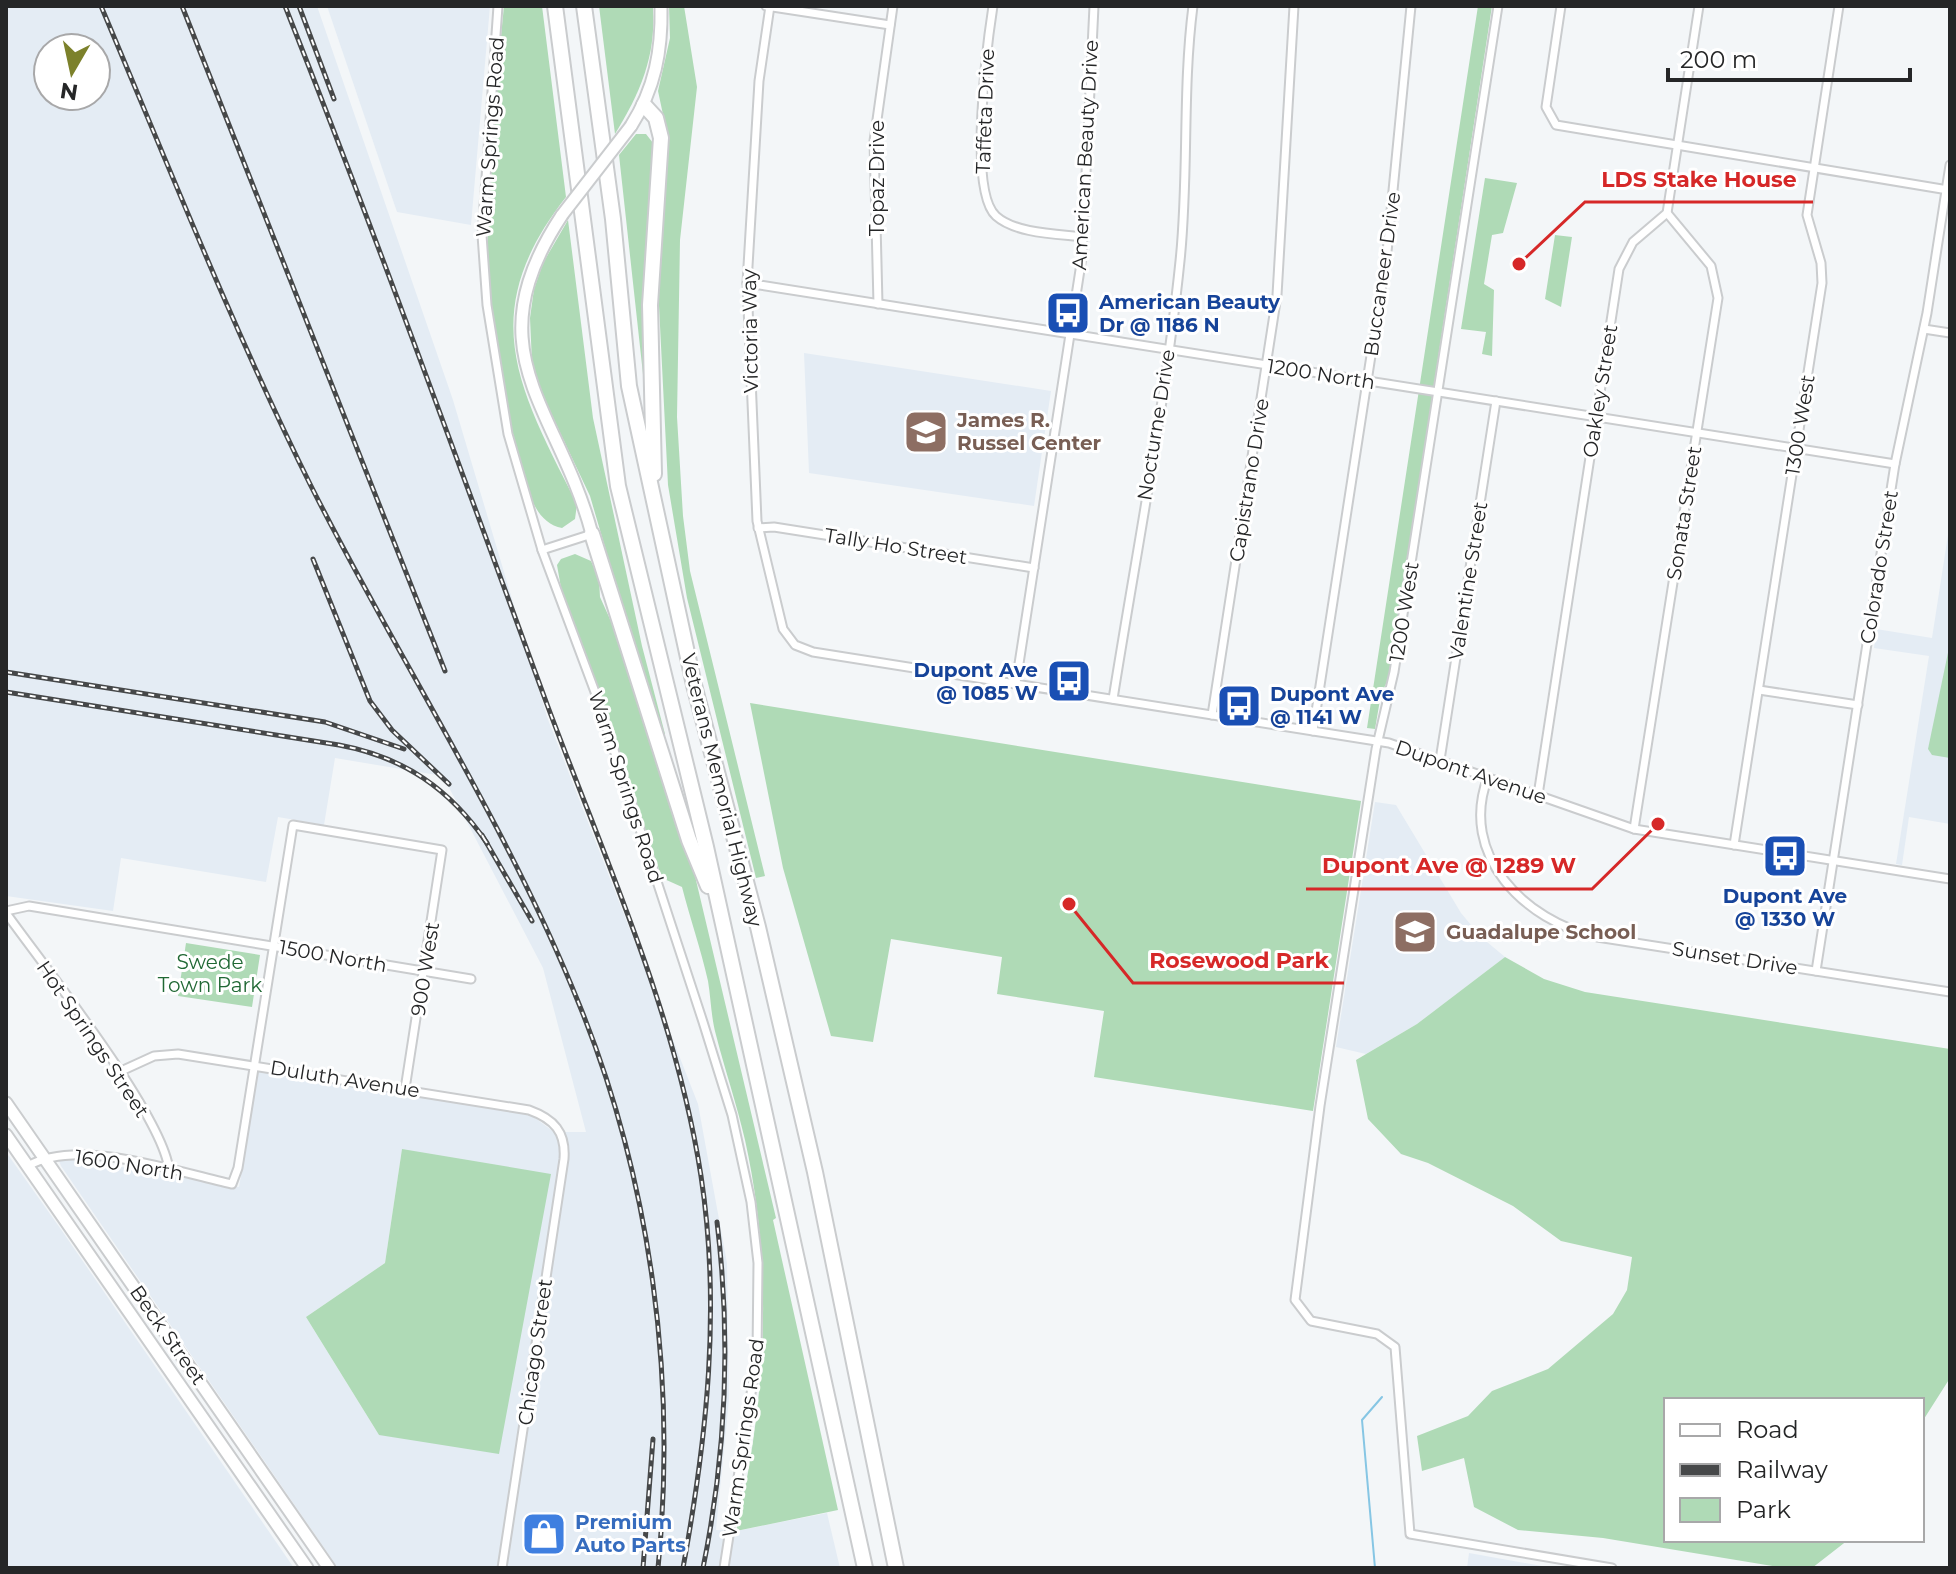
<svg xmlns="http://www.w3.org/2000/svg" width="1956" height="1574" viewBox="0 0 1956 1574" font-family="Montserrat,sans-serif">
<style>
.built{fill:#e4ecf4;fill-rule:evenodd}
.green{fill:#afdab6}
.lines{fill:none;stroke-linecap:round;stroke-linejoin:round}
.stream{stroke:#86c6e4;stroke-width:2}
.minor-casing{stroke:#caccce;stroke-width:11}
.secondary-casing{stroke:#caccce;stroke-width:15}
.motorway-casing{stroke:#caccce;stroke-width:18}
.minor{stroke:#fff;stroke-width:7}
.secondary{stroke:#fff;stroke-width:11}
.motorway{stroke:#fff;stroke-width:14}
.rail-casing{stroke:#464849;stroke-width:5}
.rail{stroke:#fff;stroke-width:2;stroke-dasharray:6;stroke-linecap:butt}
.secondary-bridge-casing{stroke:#caccce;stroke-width:15;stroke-linecap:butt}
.secondary-bridge{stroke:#fff;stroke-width:11}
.labels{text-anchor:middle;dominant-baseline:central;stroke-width:6;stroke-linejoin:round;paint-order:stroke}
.street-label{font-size:20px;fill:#252627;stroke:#fff}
.transit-label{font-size:20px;font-weight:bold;fill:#164399;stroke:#fff;text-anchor:start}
.education-label{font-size:20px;font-weight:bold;fill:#785e54;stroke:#fff;text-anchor:start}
.park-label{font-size:20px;fill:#206834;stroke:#fff}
.shop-label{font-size:20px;font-weight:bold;fill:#366cbe;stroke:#fff;text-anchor:start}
.leader{fill:none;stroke:#d62828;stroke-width:3}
.callout-dot{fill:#d62828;stroke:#fff;stroke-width:3}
.callout-label{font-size:22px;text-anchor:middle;font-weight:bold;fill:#d62828;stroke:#fff;stroke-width:6;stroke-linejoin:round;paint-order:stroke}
</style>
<rect width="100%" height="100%" fill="#f3f6f8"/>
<!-- built -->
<g class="built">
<path d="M6,6H317L453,400L547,717L698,1104L727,1263L729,1399L716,1530L736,1531L827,1513L840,1568H338L61,1166L57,1156L239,1187L259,1069L527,1112L554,1132H586L543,968L443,776L335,758L324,825L278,817L266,882L121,858L113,911L6,896ZM48,48H96V96H48ZM402,1149L379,1435L306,1317L385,1263Z"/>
<polygon points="327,6 490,6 471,225 397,212"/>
<polygon points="804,353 1051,391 1034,506 809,473"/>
<polygon points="1950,522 1950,824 1909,817 1902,865 1896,864 1929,656 1874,648 1876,629 1932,638"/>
<polygon points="1375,802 1396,805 1461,913 1481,937 1505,957 1417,1024 1366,1054 1336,1047"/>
<polygon points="6,1152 60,1228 294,1568 6,1568"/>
<polygon points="1469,1553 1553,1568 1467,1568"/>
</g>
<!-- green -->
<g class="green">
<path d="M504,6H542L566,197C474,314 519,389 577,504L575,519L562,528C532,523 524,479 518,454C502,390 489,322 488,256C485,172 496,89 504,6Z"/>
<path d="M599,6L653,8C656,57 640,93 615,134Z"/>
<polygon points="669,6 684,6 697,87 680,240 677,417 683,516 690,571 765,876 756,878 687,598 668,485 657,266 668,138 658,91 670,38"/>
<polygon points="1478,6 1492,6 1389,678 1381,694 1375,729 1367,728"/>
<polygon points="636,134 646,134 653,143 646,283 648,373 643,374 619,155"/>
<polygon points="1485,178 1517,183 1503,233 1492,235 1484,284 1494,290 1492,356 1482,354 1486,332 1461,329"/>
<polygon points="568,220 593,418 642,646 665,734 660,735 590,496 540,390 532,363 530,318 534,289 543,263"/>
<polygon points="1555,235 1572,237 1561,307 1545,299"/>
<path d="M575,554L591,561L599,579L600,597L614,628L695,876L776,1218L773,1220L838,1510L736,1531C766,1402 774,1271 745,1140C737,1105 725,1070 716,1035C711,1017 711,999 708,981C701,950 690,918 682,887L662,878L561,588L557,565L561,559Z"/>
<polygon points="1950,643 1950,758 1932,755 1928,749"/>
<polygon points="750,703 1361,801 1313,1111 1094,1077 1104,1011 997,994 1002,957 891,939 873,1042 831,1036 783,868"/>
<polygon points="186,943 260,955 252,1007 178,996"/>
<polygon points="1505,957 1544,979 1585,992 1950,1049 1950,1378 1922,1422 1922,1400 1666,1400 1666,1540 1848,1540 1812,1568 1784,1568 1603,1538 1518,1530 1474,1507 1464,1458 1422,1471 1417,1436 1468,1416 1492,1391 1548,1369 1613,1314 1627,1290 1632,1257 1561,1241 1513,1206 1428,1163 1401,1154 1368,1119 1356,1060 1417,1024"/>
<polygon points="402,1149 551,1174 499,1454 379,1435 306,1317 385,1263"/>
</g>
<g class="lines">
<!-- stream -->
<polyline class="stream" points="1375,1568 1362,1420 1382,1397"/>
<!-- minor casing -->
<g class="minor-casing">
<g id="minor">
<polyline points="498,6 482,235 487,305 508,434 542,550 595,692 703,1022 732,1115 751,1202 758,1263 757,1355 724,1568"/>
<polyline points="766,6 890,25"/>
<polyline points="770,6 759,81 747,283 757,521 783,629 795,645 813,652 1389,743 1634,829 1950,879"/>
<path d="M993,6C987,45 968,191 996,216C1016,234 1059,234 1084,237"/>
<polyline points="1498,6 1394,672 1376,749 1320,1106 1295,1300 1311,1321 1377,1334 1395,1347 1410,1534 1612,1568"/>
<polyline points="1561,6 1546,107 1556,125 1948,190"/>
<polyline points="747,283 1895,464"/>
<polyline points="878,304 874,141 893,6"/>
<polyline points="1924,329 1950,333"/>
<polyline points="758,528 774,527 1034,568"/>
<polyline points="542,550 592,534"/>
<polyline points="1016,683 1082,257 1094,6"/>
<polyline points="1759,690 1858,705"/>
<path d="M1113,699C1136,554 1165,407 1180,261C1189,176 1182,91 1193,6"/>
<polyline points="1212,715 1277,295 1294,6"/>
<polyline points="1313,731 1387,252 1411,6"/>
<polyline points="1440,760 1496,401"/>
<path d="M1488,777C1458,855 1525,921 1597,937L1950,992"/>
<polyline points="1538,795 1619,269 1633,242 1667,213 1699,6"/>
<polyline points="1634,829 1718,298 1711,266 1667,213"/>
<polyline points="1734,845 1822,283 1821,263 1807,215 1839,6"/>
<polyline points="6,911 29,906 471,979"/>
<path d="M6,913C43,965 163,1115 169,1170"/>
<polyline points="1816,971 1895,464 1927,313 1950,165"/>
<path d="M119,1072L154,1056L178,1054L529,1110C554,1119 566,1132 564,1159L502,1568"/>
<path d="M28,1166C79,1137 176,1172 232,1184L238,1168L293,825L442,850L405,1089"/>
</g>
</g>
<!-- secondary casing -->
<g class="secondary-casing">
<g id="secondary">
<path d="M631,126C655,88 662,51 661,6"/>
<path d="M562,215C471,353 558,406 592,534"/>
<polyline points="6,1103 329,1568"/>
<polyline points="6,1135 307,1568"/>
</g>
</g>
<!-- motorway casing -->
<g class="motorway-casing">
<g id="motorway">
<polyline points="555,6 618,486 706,847 865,1568"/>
<polyline points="584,6 613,219 629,386 694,685 758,927 815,1172 896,1568"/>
<polyline points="644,105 656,118 661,138 650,305 654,474"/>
<polyline points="592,534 689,840 708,886"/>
</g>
</g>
<!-- minor -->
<use href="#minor" class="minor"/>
<!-- secondary -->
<use href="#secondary" class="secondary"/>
<!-- motorway -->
<use href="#motorway" class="motorway"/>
<!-- rail casing -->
<g class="rail-casing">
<g id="rail">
<path d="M101,6C169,167 233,329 311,486C398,659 507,824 579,1004C651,1181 677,1378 658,1568"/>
<polyline points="182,6 445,671"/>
<path d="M285,6C377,238 462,473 548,707C605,860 676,1014 701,1176C721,1308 707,1437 683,1568"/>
<polyline points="299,6 334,99"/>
<polyline points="313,559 370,701 392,730 449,784"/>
<polyline points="6,672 325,722 404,749"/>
<path d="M6,692L339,745C404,757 450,789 487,843"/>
<polyline points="482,835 532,921"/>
<polyline points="643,1568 653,1439"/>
<path d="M703,1568C726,1455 731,1337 717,1222"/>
</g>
</g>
<!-- rail -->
<use href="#rail" class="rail"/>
<!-- secondary-bridge casing -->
<g class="secondary-bridge-casing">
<polyline id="secondary-bridge" points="562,215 631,126"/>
</g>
<!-- secondary-bridge -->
<use href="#secondary-bridge" class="secondary-bridge"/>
</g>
<!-- icons -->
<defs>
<g id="bus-square" transform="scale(2.3)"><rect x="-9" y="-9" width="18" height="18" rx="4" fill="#1a4fb4" stroke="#fff"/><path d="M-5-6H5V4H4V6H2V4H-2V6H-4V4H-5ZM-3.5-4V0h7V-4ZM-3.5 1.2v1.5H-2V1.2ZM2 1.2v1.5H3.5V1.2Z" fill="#fff"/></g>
<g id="school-square" transform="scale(2.3)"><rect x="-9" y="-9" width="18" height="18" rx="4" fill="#8d6e63" stroke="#fff"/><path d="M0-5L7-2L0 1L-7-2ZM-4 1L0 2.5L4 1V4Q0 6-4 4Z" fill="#fff"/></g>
<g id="shop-square" transform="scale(2.3)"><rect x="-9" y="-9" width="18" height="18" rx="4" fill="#3f7fe0" stroke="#fff"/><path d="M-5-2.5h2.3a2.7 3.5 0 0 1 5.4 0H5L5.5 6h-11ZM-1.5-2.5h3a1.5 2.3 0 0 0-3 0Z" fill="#fff"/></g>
</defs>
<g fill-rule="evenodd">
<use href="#bus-square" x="1068" y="313"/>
<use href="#school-square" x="926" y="432"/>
<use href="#bus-square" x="1069" y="681"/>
<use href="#bus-square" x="1239" y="706"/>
<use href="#bus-square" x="1785" y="856"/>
<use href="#school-square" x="1415" y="932"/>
<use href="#shop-square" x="544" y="1534"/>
</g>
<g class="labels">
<!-- street labels -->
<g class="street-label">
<text transform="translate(985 111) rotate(-88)">Taffeta Drive</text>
<text transform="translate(490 137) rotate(-86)">Warm Springs Road</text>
<text transform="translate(1085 155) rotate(-87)">American Beauty Drive</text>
<text transform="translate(877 178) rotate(-90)">Topaz Drive</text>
<text transform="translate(1382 274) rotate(-82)">Buccaneer Drive</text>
<text transform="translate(750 331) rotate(-91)">Victoria Way</text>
<text transform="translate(1321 374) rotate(9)">1200 North</text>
<text transform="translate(1600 391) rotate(-81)">Oakley Street</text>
<text transform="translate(1156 425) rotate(-81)">Nocturne Drive</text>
<text transform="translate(1800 425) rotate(-81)">1300 West</text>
<text transform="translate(1249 480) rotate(-81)">Capistrano Drive</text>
<text transform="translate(1684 513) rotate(-81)">Sonata Street</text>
<text transform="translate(896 546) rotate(9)">Tally Ho Street</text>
<text transform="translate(1879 567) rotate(-81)">Colorado Street</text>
<text transform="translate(1468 581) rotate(-81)">Valentine Street</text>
<text transform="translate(1404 612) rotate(-81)">1200 West</text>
<text transform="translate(1471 772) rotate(19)">Dupont Avenue</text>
<text transform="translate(626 787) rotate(72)">Warm Springs Road</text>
<text transform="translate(722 790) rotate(76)">Veterans Memorial Highway</text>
<text transform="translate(333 956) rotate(10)">1500 North</text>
<text transform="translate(1735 958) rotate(9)">Sunset Drive</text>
<text transform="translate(425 969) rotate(-81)">900 West</text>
<text transform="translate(93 1039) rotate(56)">Hot Springs Street</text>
<text transform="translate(345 1079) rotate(9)">Duluth Avenue</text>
<text transform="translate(129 1165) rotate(9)">1600 North</text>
<text transform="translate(168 1335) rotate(55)">Beck Street</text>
<text transform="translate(535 1352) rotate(-82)">Chicago Street</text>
<text transform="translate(743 1438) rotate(-82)">Warm Springs Road</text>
</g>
<!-- transit labels -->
<g class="transit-label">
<text x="1099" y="302">American Beauty<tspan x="1099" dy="23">Dr @ 1186 N</tspan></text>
<text x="1038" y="670" text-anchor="end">Dupont Ave<tspan x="1038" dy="23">@ 1085 W</tspan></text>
<text x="1270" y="694">Dupont Ave<tspan x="1270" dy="23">@ 1141 W</tspan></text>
<text x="1785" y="896" text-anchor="middle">Dupont Ave<tspan x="1785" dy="23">@ 1330 W</tspan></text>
</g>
<!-- education labels -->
<g class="education-label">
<text x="957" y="420">James R.<tspan x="957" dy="23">Russel Center</tspan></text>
<text x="1446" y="932">Guadalupe School</text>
</g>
<!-- park labels -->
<g class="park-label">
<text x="210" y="962">Swede<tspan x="210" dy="23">Town Park</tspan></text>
</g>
<!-- shop labels -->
<g class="shop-label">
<text x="575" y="1522">Premium<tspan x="575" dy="23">Auto Parts</tspan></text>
</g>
</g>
<!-- callouts -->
<path class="leader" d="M1519 264L1585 202H1813M1658 824L1592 889H1306M1069 904L1133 983H1344"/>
<g class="callout-dot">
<circle cx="1519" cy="264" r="8"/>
<circle cx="1658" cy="824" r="8"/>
<circle cx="1069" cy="904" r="8"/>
</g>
<g class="callout-label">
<text x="1699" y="187">LDS Stake House</text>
<text x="1449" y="873">Dupont Ave @ 1289 W</text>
<text x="1239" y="968">Rosewood Park</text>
</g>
<!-- border -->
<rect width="1956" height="1574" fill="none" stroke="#252627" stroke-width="16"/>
<!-- legend -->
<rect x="1664" y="1398" width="260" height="144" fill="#ffffff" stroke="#a8a8a9" stroke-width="2"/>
<rect x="1680" y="1424" width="40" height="12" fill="#ffffff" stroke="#a8a8a9" stroke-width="2"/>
<text x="1736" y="1438" font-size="24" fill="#252627">Road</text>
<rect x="1680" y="1464" width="40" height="12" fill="#464849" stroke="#a8a8a9" stroke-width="2"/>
<text x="1736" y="1478" font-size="24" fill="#252627">Railway</text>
<rect x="1680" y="1498" width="40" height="24" fill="#afdab6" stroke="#a8a8a9" stroke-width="2"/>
<text x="1736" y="1518" font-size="24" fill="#252627">Park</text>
<!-- north arrow -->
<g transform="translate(72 72) rotate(189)"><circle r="38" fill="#ffffff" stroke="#a8a8a9" stroke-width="2"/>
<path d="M0-6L14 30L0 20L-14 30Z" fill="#7c812b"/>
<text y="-12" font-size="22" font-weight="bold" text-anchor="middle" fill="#252627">N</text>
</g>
<!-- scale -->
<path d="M1668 68v12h242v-12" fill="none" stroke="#252627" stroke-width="4"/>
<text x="1680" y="68" font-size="24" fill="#252627" stroke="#ffffff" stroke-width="6" paint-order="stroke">200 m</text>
</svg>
